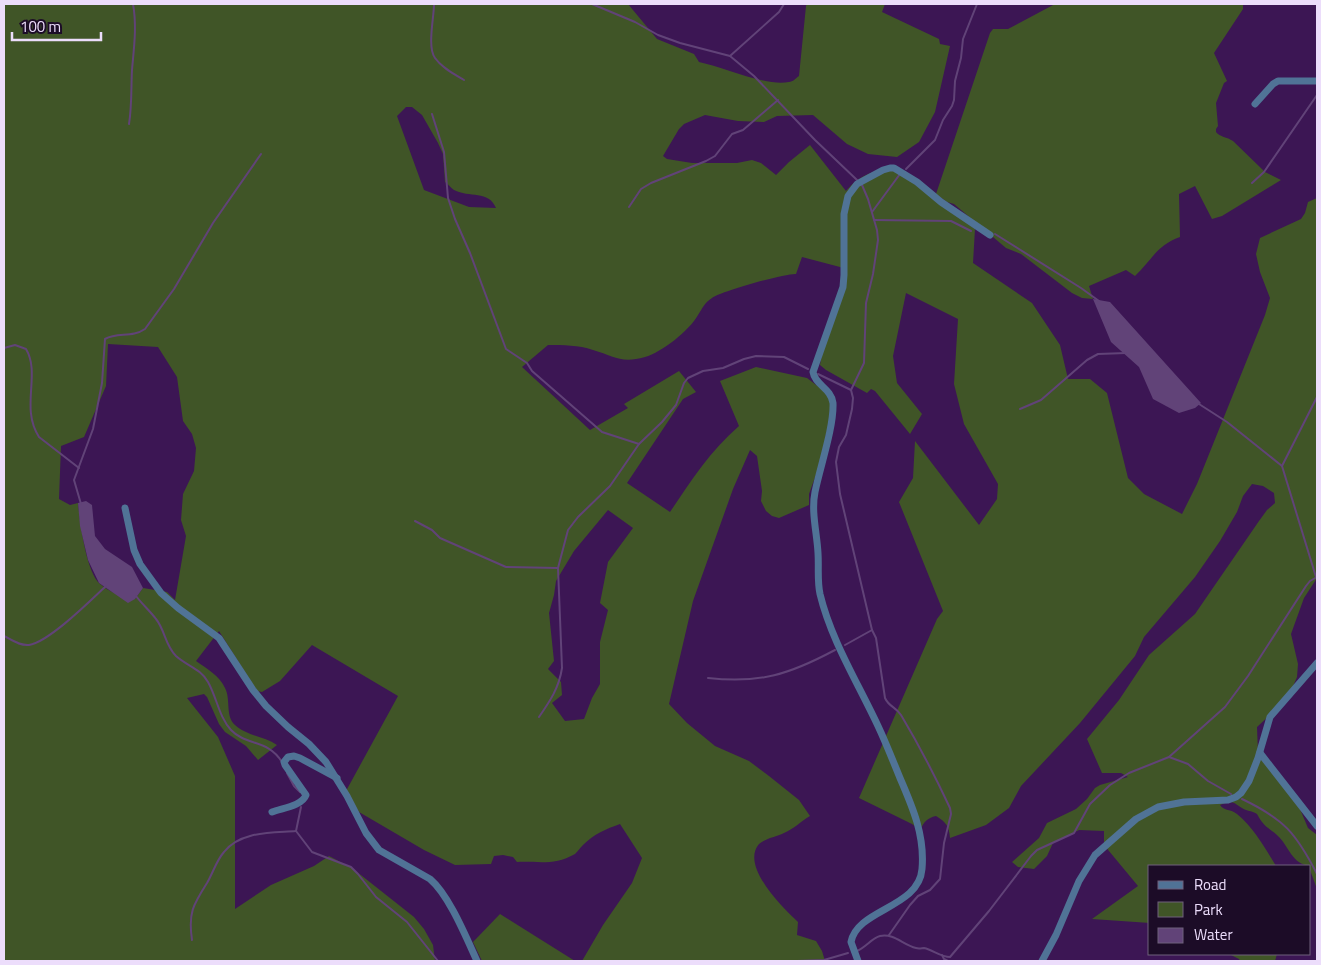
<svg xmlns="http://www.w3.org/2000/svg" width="1321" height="965" viewBox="0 0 1321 965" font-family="'Titillium Web',sans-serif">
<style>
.green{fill:#405527;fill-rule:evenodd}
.water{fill:#614378}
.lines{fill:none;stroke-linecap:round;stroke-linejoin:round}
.stream{stroke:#614378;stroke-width:2}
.street{stroke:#507396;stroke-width:7}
</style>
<rect width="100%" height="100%" fill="#3c1654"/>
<!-- green -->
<g class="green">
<path d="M4,4H628L657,39L694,54L699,62C724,67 766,87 789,82C793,82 796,78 799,76L806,6L807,4H885L882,12L939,39L940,44L950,46L935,112L919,142L897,157L868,154L847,144L813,115L777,116L764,122L738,121L705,115L684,124L679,129L663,156L667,159L692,163H737L752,160L761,163L776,175L789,162L810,145L846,191C860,175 870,173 889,167L896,170L975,229L973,263L1032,303L1060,345L1068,379H1090L1107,393L1128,478L1144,494L1182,514L1197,484L1265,315L1270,298L1260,272L1256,254L1260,238L1301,219L1305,213L1308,202L1317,198V578L1304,598L1291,634L1298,664L1297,677L1288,698L1257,727L1258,753L1300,809L1308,828L1317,835V889L1310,870V866C1292,864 1289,847 1279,837C1269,827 1265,829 1257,814C1253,811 1246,811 1242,808C1232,801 1231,800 1220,805C1224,811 1231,809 1237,814C1254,828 1265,848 1276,866H1150V923L1092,919L1138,886L1104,845V831L1079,830L1053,843L1047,856L1034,869L1018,867L1012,862L1039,838L1047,823L1076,809L1087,799L1095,788L1100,785L1128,777L1121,773H1102L1087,739L1119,700L1149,655L1195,614L1259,521L1267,510L1275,503L1274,493L1263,486L1252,484L1243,496L1237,512L1220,541L1195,577L1144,637L1135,656L1080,723L1021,786L1009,808L986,825L950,838C949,826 946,822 936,816C927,818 924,822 920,830L912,824L859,798L937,619L943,611L899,502L913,478L915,441L979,525L997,499L998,484L964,424L954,384L958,319L906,293L893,356L897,383L922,414L910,434L875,391L871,389L867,393L826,370L820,365L826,332L839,294L844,269L840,267L802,257L796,274C786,273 719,292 712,298C705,302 702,309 698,315C689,331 662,352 645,357C621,364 614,356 593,350C578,345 564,345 548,345L522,367L590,430L628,408L624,404L679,371L696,392L683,399L627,483L670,512C691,481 710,451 739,426L720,381L756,367L807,378L828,394L835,404L826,434L822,458L809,494V505L779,518L772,516L766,511L761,501L762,491L757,456L750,450L733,489L693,601L669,704L687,723L715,746L749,761L769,776L799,800L810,816C801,821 794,829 784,833C776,837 766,838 759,844C740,866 783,908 798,922L797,935L816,941L822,951L825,961H582L603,925L632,883L642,858L620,824C606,829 594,834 583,845C580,848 578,851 575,854C554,866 539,861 517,862L513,857L503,855L494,856L491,864L455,865L424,850L359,812L346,791L398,696L312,645L280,681L262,692L257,691L219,631L196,661C206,668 220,676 225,688C231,699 225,716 235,725C247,736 264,736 277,745L258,760L246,746L225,732L219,724L207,697L204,694L187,698L218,737L235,776V909L271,885L314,866L329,856L352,868L414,917L424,929L433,945L435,961H4ZM406,107H412L422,115L438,143L443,154L445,182C448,184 451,188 454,190C469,198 489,190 496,208L469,207L424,190L397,116ZM108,344L158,347L177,377L183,421L192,434L196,448L194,471L183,494L181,520L186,536L175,600L167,592L143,588L135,599C121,596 111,593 100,584C86,572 80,522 78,503L70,505L59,499L61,446L84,437L106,386ZM608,510L633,528L608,562L600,603L608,610L600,642V684L592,698L584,719L565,721L552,703L562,695L561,682L548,669L554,661L549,613L554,595L556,581L574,551Z"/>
<path d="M1055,4H1243V9L1214,53L1227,81L1224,83L1216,103L1218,126L1216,129V132C1220,137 1227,137 1233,141L1265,172L1281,180L1222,216L1212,219L1195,186L1179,194L1180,237C1157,245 1152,260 1135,276L1126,270L1089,286L1093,299L1082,298L1072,293L1021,254L1006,248L954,204L947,202L936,194L990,33L993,29H1008Z"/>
<polygon points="500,914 575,961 482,961 473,942"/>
<polygon points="1229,954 1277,954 1275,961 1240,961 1239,959"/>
</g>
<!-- water -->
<g class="water">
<polygon points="1093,299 1110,302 1201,403 1195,408 1179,413 1153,399 1139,367 1111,342"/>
<polygon points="86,501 92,505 95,536 105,549 132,567 143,588 135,599 128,603 99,583 88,560 80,526 78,503"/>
</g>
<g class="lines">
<!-- stream -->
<g class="stream">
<path d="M434,4C434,18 427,47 435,58C442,68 454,74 464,80"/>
<polyline points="592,4 635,22 658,35 680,43 730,56 754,76 815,140 857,180"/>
<polyline points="730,56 779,12 784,4"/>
<polyline points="432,114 444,152 448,198 455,219 470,253 506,349 527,363 532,371 602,432 639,444"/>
<path d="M129,124C132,106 131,88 132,70C134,47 137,26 133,4"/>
<polyline points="906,169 935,140 943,120 952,106 954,100 955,81 961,58 963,39 977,4"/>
<polyline points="1252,183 1264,172 1317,95"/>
<path d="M862,185L868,199L877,230L878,240L873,274L866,303L864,363L851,390L853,398L852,409L846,435L839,447L836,462L840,494L872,630L876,638L885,698C889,707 896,707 901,715C919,745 935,776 950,808L951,814L944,843L940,879L930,890L918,896L910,905L889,935"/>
<polyline points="629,207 641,189 651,183 706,161 715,156 732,134 743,130 778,100"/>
<polyline points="872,212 900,174"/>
<polyline points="874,220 951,221 971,231"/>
<polyline points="995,234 1081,288 1099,301"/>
<path d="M4,348L15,345L26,349C41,374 20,408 39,437L79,468"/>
<polyline points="818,374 851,390"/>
<polyline points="1199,404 1227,422 1282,466 1316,577"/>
<polyline points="1020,409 1041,400 1087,360 1098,354 1126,353"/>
<polyline points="1282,466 1317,397"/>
<path d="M81,504L74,480L93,429L102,383L105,339C118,332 132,338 145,329L174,289L213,223L261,154"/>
<polyline points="415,521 432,530 440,538 506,567 558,568"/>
<path d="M136,596C142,604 150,611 156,619C165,630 165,645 176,656C187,666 201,669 208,682C217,698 219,717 231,730C246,746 268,739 282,762"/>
<path d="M4,636C12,640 20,646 29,645C49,642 91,600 106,586"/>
<polyline points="845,645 872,630"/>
<path d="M708,678C760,684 790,674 835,650"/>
<path d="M539,717C550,701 559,688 562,668L558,568L568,530L578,517L610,486L639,444L662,422L676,405L684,383L688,378L703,371L723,368L744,359L756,356L784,357L808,369"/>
<polyline points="1169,757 1188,764 1208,781 1231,794"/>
<polyline points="287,773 294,786 300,792"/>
<path d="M1242,799C1284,819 1296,833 1317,874"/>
<polyline points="296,831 312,852 351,867 358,874 376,897 407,922 438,961"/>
<polyline points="296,831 301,807"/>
<path d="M192,940C188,913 193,905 207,883C213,873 216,861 224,852C240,831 272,833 296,831"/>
<path d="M857,951C866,947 872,938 880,936C894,933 903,945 916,948C919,949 922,948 924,948C933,950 941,957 950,957L989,911L1031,856L1037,850L1074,833L1090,804L1110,785L1129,773L1169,757L1225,707L1248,676L1306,586L1310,581L1317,577"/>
<polyline points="942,955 944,959 948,961"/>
<polyline points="797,961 824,960 848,953"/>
</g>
<!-- street -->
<g class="street">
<polyline points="1255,104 1273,84 1278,81 1317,81"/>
<path d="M125,508L134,550L140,564L161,593L178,608L219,638L253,690L266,706L288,727L309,744L326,762L347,796L366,833L379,850L430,879C449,895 466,937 477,961"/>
<polyline points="1260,753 1317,826"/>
<path d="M272,812C282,808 302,806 306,795L285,765L284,762L288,757L294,756L300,758L337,778"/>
<path d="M858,961L851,942C857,909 919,908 922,869C925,836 913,808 900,778C893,761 886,743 878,726C858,683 831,640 820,594C817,580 819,567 818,553C817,533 811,512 815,492C820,467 834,427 833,403C831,388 815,385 813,372L843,287L844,275V214L848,196L857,184L883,170L890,168H894L917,182L941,202L990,235"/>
<polyline points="1042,961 1056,935 1079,881 1095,855 1136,819 1158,807 1184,802 1228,800 1236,797 1241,793 1249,781 1258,758 1270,717 1317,663"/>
</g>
</g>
<!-- border -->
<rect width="1321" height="965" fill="none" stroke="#ecddfb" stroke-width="10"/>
<!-- legend -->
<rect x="1148" y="865" width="162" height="90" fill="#1c0c27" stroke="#6f607c"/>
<rect x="1158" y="881" width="25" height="8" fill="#507396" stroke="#6f607c"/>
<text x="1194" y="890" font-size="15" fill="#ecddfb">Road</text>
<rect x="1158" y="902" width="25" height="15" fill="#405527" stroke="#6f607c"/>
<text x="1194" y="915" font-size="15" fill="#ecddfb">Park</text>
<rect x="1158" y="928" width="25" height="15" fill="#614378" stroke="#6f607c"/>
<text x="1194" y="940" font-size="15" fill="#ecddfb">Water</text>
<!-- scale -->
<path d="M12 32v8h89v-8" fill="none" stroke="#ecddfb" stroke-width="2.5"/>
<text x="20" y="32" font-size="15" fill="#ecddfb" stroke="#1c0c27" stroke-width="4" paint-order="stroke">100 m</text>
</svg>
